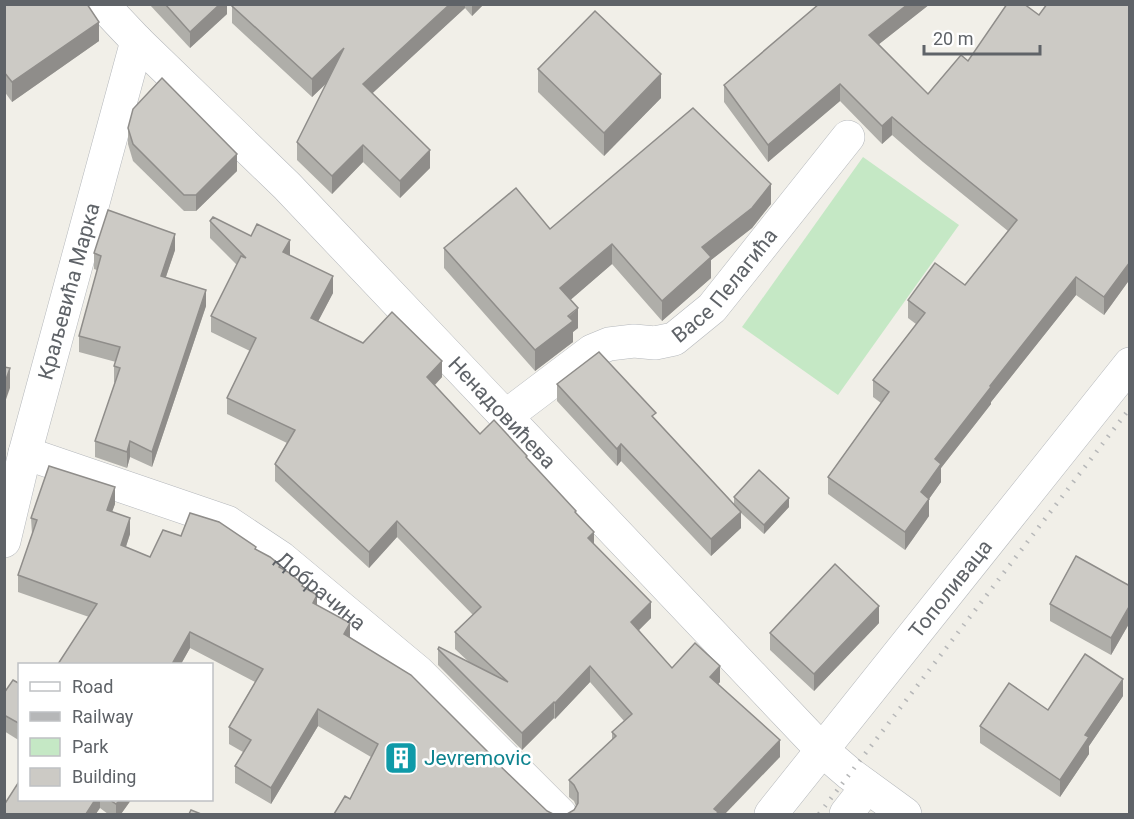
<svg xmlns="http://www.w3.org/2000/svg" width="1134" height="819" viewBox="0 0 1134 819" font-family="Roboto,sans-serif">
<style>
.green{fill:#c5e8c5}
.lines{fill:none;stroke-linecap:round;stroke-linejoin:round}
.minor-casing{stroke:#b5b8bc;stroke-width:34}
.minor{stroke:#fff;stroke-width:33}
.rail{stroke:#b6b7b8;stroke-width:4.5;stroke-dasharray:1.5 8;stroke-linecap:butt}
.wall{fill:#afaea9}
.shaded-wall{fill:#8f8d8a}
.building{fill:#cccac5;stroke:#8f8d8a;stroke-width:1.5}
.labels{text-anchor:middle;dominant-baseline:central;stroke-width:5;stroke-linejoin:round;paint-order:stroke}
.street-label{font-size:21px;fill:#5f6368;stroke:#fff}
.culture-label{font-size:21px;fill:#0d838f;stroke:#fff;text-anchor:start}
</style>
<rect width="100%" height="100%" fill="#f1efe8"/>
<!-- green -->
<polygon class="green" points="863,157 959,225 838,395 742,327"/>
<g class="lines">
<!-- minor casing -->
<g class="minor-casing">
<g id="minor">
<path id="s1" d="M102,4L137,41L287,186L822,750L850,774L905,814"/>
<path id="s2" d="M506,416L592,351L609,344L634,341L655,343L674,339L712,308L848,137"/>
<path id="s3" d="M25,453L227,522L281,558L418,672L560,814"/>
<path id="s4" d="M4,541L25,453L137,41"/>
<path id="s5" d="M771,814L1130,364"/>
<polyline points="846,814 867,787"/>
</g>
</g>
<!-- minor -->
<use href="#minor" class="minor"/>
<!-- rail -->
<polyline class="rail" points="819,814 1130,408"/>
</g>
<!-- wall -->
<g class="wall">
<polygon points="4,4 99,41 12,102 4,91"/>
<polygon points="149,4 227,4 227,14 190,48"/>
<polygon points="233,4 484,4 472,16 465,8 372,93 430,168 400,198 363,162 332,194 297,160 297,142 327,83 312,97 232,23 232,6"/>
<polygon points="819,4 930,4 879,44 928,94 968,61 1039,15 1130,4 1130,279 1104,315 1076,295 991,402 991,404 941,468 941,482 929,499 929,516 905,550 828,494 828,477 881,403 873,397 873,380 916,324 908,318 908,300 965,285 1008,231 923,162 892,135 882,144 840,101 768,162 724,102 724,85"/>
<polygon points="538,69 661,98 604,156 538,92"/>
<polygon points="128,128 237,171 196,211 184,211 133,161 128,144"/>
<polygon points="771,204 752,228 711,260 711,278 662,321 612,264 570,300 578,328 573,332 573,342 535,371 444,268 444,248 550,229"/>
<polygon points="210,221 290,255 333,293 318,321 363,343 442,377 435,385 480,434 527,459 576,514 594,544 651,618 638,631 672,668 720,682 718,684 780,757 574,810 576,806 574,801 569,797 569,780 612,740 612,732 624,721 590,682 555,719 554,718 522,750 438,665 438,649 470,663 455,649 455,632 473,615 397,537 369,568 275,481 275,464 287,443 227,414 227,398 250,351 211,332 211,316 237,265 210,238"/>
<polygon points="175,250 166,277 206,306 152,467 130,457 127,468 95,457 95,441 115,383 114,382 114,366 116,362 79,352 79,336 97,270 94,269 94,253"/>
<polygon points="557,384 656,421 734,504 734,497 789,507 764,534 741,513 741,528 711,556 621,461 617,466 557,401"/>
<polygon points="115,504 112,511 130,534 126,547 150,557 181,536 256,549 303,587 317,605 350,638 496,760 350,799 371,757 318,726 271,804 235,783 235,766 243,752 229,744 229,727 255,682 190,648 181,664 58,664 89,617 18,592 18,575 32,534 31,518"/>
<polygon points="1130,586 1130,622 1111,655 1050,621 1050,604"/>
<polygon points="879,623 814,691 770,650 770,633"/>
<polygon points="20,684 20,741 4,731 4,693"/>
<polygon points="1123,696 1089,746 1089,754 1060,797 980,743 980,726 1048,710"/>
<polygon points="20,800 131,800 121,814 108,814 100,808"/>
</g>
<!-- shaded-wall -->
<g class="shaded-wall">
<polygon points="220,4 227,4 227,14 190,48 190,32"/>
<polygon points="450,4 465,4 465,8 363,102 363,84"/>
<polygon points="472,4 484,4 472,16"/>
<polygon points="908,4 930,4 869,52 869,35"/>
<polygon points="99,22 99,41 12,102 12,82"/>
<polygon points="344,48 344,66 312,97 312,79"/>
<polygon points="661,74 661,98 604,156 604,133"/>
<polygon points="840,84 840,101 768,162 768,145"/>
<polygon points="892,117 892,135 882,144 882,126"/>
<polygon points="363,145 363,162 332,194 332,176"/>
<polygon points="430,150 430,168 400,198 400,181"/>
<polygon points="237,154 237,171 196,211 196,195"/>
<polygon points="771,184 771,204 752,228 711,260 711,278 662,321 662,301 702,247"/>
<polygon points="175,234 175,250 161,291 161,276"/>
<polygon points="290,240 290,256 283,252"/>
<polygon points="612,244 612,264 560,309 560,288"/>
<polygon points="1130,262 1130,279 1104,315 1104,297"/>
<polygon points="333,276 333,293 311,335 311,318"/>
<polygon points="1076,277 1076,295 991,402 991,404 941,468 941,482 921,510 921,492 935,459 990,386"/>
<polygon points="206,290 206,306 152,467 152,452"/>
<polygon points="578,308 578,328 573,332 573,342 535,371 535,350"/>
<polygon points="442,361 442,377 427,393 427,377"/>
<polygon points="10,368 10,388 4,405 4,385"/>
<polygon points="130,441 130,457 127,468 127,452"/>
<polygon points="621,444 621,461 617,466 617,449"/>
<polygon points="115,487 115,504 107,526 107,510"/>
<polygon points="789,498 789,507 764,534 764,525"/>
<polygon points="929,499 929,516 905,550 905,532"/>
<polygon points="741,512 741,528 711,556 711,539"/>
<polygon points="130,518 130,534 121,561 121,545"/>
<polygon points="397,521 397,537 369,568 369,552"/>
<polygon points="594,532 594,548 588,538"/>
<polygon points="317,595 317,612 313,603"/>
<polygon points="651,602 651,618 631,638 631,622"/>
<polygon points="1130,605 1130,622 1111,655 1111,638"/>
<polygon points="879,606 879,623 814,691 814,674"/>
<polygon points="350,623 350,640 344,634"/>
<polygon points="190,632 190,648 181,664 172,664"/>
<polygon points="590,666 590,682 555,719 555,703"/>
<polygon points="720,666 720,682 710,693 710,677"/>
<polygon points="1123,679 1123,696 1089,746 1089,754 1060,797 1060,780 1085,735"/>
<polygon points="554,702 554,718 522,750 522,733"/>
<polygon points="318,709 318,726 271,804 271,788"/>
<polygon points="780,740 780,757 725,814 714,814 714,809"/>
<polygon points="95,800 100,800 100,808 96,814 86,814"/>
<polygon points="120,800 131,800 121,814 116,814 116,804"/>
</g>
<!-- building -->
<g class="building">
<polygon points="4,4 87,4 99,22 12,82 4,72"/>
<polygon points="165,4 220,4 190,32"/>
<polygon points="233,4 450,4 363,84 430,150 400,181 363,145 332,176 297,142 344,48 312,79 232,6"/>
<polygon points="819,4 908,4 869,35 928,94 961,55 968,61 1007,4 1024,4 1039,15 1047,4 1130,4 1130,262 1104,297 1076,277 990,386 991,387 935,459 941,464 921,492 929,499 905,532 828,477 889,392 873,380 925,313 908,300 935,263 965,285 1017,220 923,144 892,117 882,126 840,84 768,145 724,85"/>
<polygon points="595,11 661,74 604,133 538,69"/>
<polygon points="162,78 237,154 196,195 184,195 133,144 128,128 133,109"/>
<polygon points="693,108 771,184 752,208 702,247 711,257 662,301 612,244 560,288 578,308 568,316 573,321 535,350 444,248 516,188 550,229"/>
<polygon points="108,210 175,234 161,276 206,290 152,452 130,441 127,452 95,441 120,368 114,366 120,347 79,336 101,256 94,253"/>
<polygon points="213,217 251,236 257,224 290,240 283,252 333,276 311,318 363,343 392,312 442,361 427,377 480,434 494,420 527,456 526,457 576,511 575,512 594,532 588,538 651,602 631,622 672,668 695,643 720,666 710,677 780,740 714,809 718,812 716,814 567,814 574,810 578,803 578,793 574,785 569,780 616,736 612,732 632,714 590,666 555,703 554,702 522,733 438,649 439,647 508,682 455,632 481,607 397,521 369,552 275,464 295,430 227,398 256,338 211,316 241,256 246,258 210,221"/>
<polygon points="599,352 656,413 652,416 741,512 711,539 621,444 617,449 557,384"/>
<polygon points="4,367 10,368 4,385"/>
<polygon points="49,466 115,487 107,510 130,518 121,545 150,557 163,530 181,536 190,513 219,522 256,547 255,549 270,557 280,565 279,567 288,572 303,584 302,586 317,595 313,603 350,623 344,634 411,675 496,760 495,761 547,811 553,814 334,814 345,796 350,799 378,744 318,709 271,788 235,766 251,740 229,727 263,669 190,632 172,664 58,664 97,604 18,575 37,520 31,518"/>
<polygon points="759,470 789,498 764,525 734,497"/>
<polygon points="1076,556 1130,586 1130,605 1111,638 1050,604"/>
<polygon points="835,564 879,606 814,674 770,633"/>
<polygon points="1085,654 1123,679 1085,735 1089,737 1060,780 980,726 1009,683 1048,710"/>
<polygon points="13,680 20,684 20,724 4,715 4,693"/>
<polygon points="20,780 20,800 95,800 86,814 4,814 4,805"/>
<polygon points="110,800 120,800 116,804"/>
<polygon points="191,810 201,814 189,814"/>
</g>
<!-- icons -->
<defs>
<g id="building-square" transform="scale(1.725)"><rect x="-9" y="-9" width="18" height="18" rx="4" fill="#0f9aa8" stroke="#fff"/><path d="M-4-6H4V6H1V3H-1V6H-4ZM-2.5-4.3h1.7v1.8h-1.7ZM.8-4.3h1.7v1.8H.8ZM-2.5-1h1.7V.8h-1.7ZM.8-1h1.7V.8H.8Z" fill="#fff"/></g>
</defs>
<g fill-rule="evenodd">
<use href="#building-square" x="401" y="758"/>
</g>
<g class="labels">
<!-- street labels -->
<g class="street-label">
<text stroke="none"><textPath href="#s2" startOffset="266">Васе Пелагића</textPath></text>
<text stroke="none"><textPath href="#s4" startOffset="258">Краљевића Марка</textPath></text>
<text stroke="none"><textPath href="#s1" startOffset="572">Ненадовићева</textPath></text>
<text stroke="none"><textPath href="#s5" startOffset="288">Тополиваца</textPath></text>
<text stroke="none"><textPath href="#s3" startOffset="330">Добрачина</textPath></text>
</g>
<!-- culture labels -->
<g class="culture-label">
<text x="424" y="758">Jevremovic</text>
</g>
</g>
<!-- border -->
<rect width="1134" height="819" fill="none" stroke="#5f6368" stroke-width="12"/>
<!-- legend -->
<rect x="18" y="663" width="195" height="138" fill="#ffffff" stroke="#bfc1c3" stroke-width="1.5"/>
<rect x="30" y="682" width="30" height="9" fill="#ffffff" stroke="#bfc1c3" stroke-width="1.5"/>
<text x="72" y="693" font-size="18" fill="#5f6368">Road</text>
<rect x="30" y="712" width="30" height="9" fill="#b6b7b8" stroke="#bfc1c3" stroke-width="1.5"/>
<text x="72" y="723" font-size="18" fill="#5f6368">Railway</text>
<rect x="30" y="738" width="30" height="18" fill="#c5e8c5" stroke="#bfc1c3" stroke-width="1.5"/>
<text x="72" y="753" font-size="18" fill="#5f6368">Park</text>
<rect x="30" y="768" width="30" height="18" fill="#cccac5" stroke="#bfc1c3" stroke-width="1.5"/>
<text x="72" y="783" font-size="18" fill="#5f6368">Building</text>
<!-- scale -->
<path d="M924 45v9h116v-9" fill="none" stroke="#5f6368" stroke-width="3"/>
<text x="933" y="45" font-size="18" fill="#5f6368" stroke="#ffffff" stroke-width="4.5" paint-order="stroke">20 m</text>
</svg>
